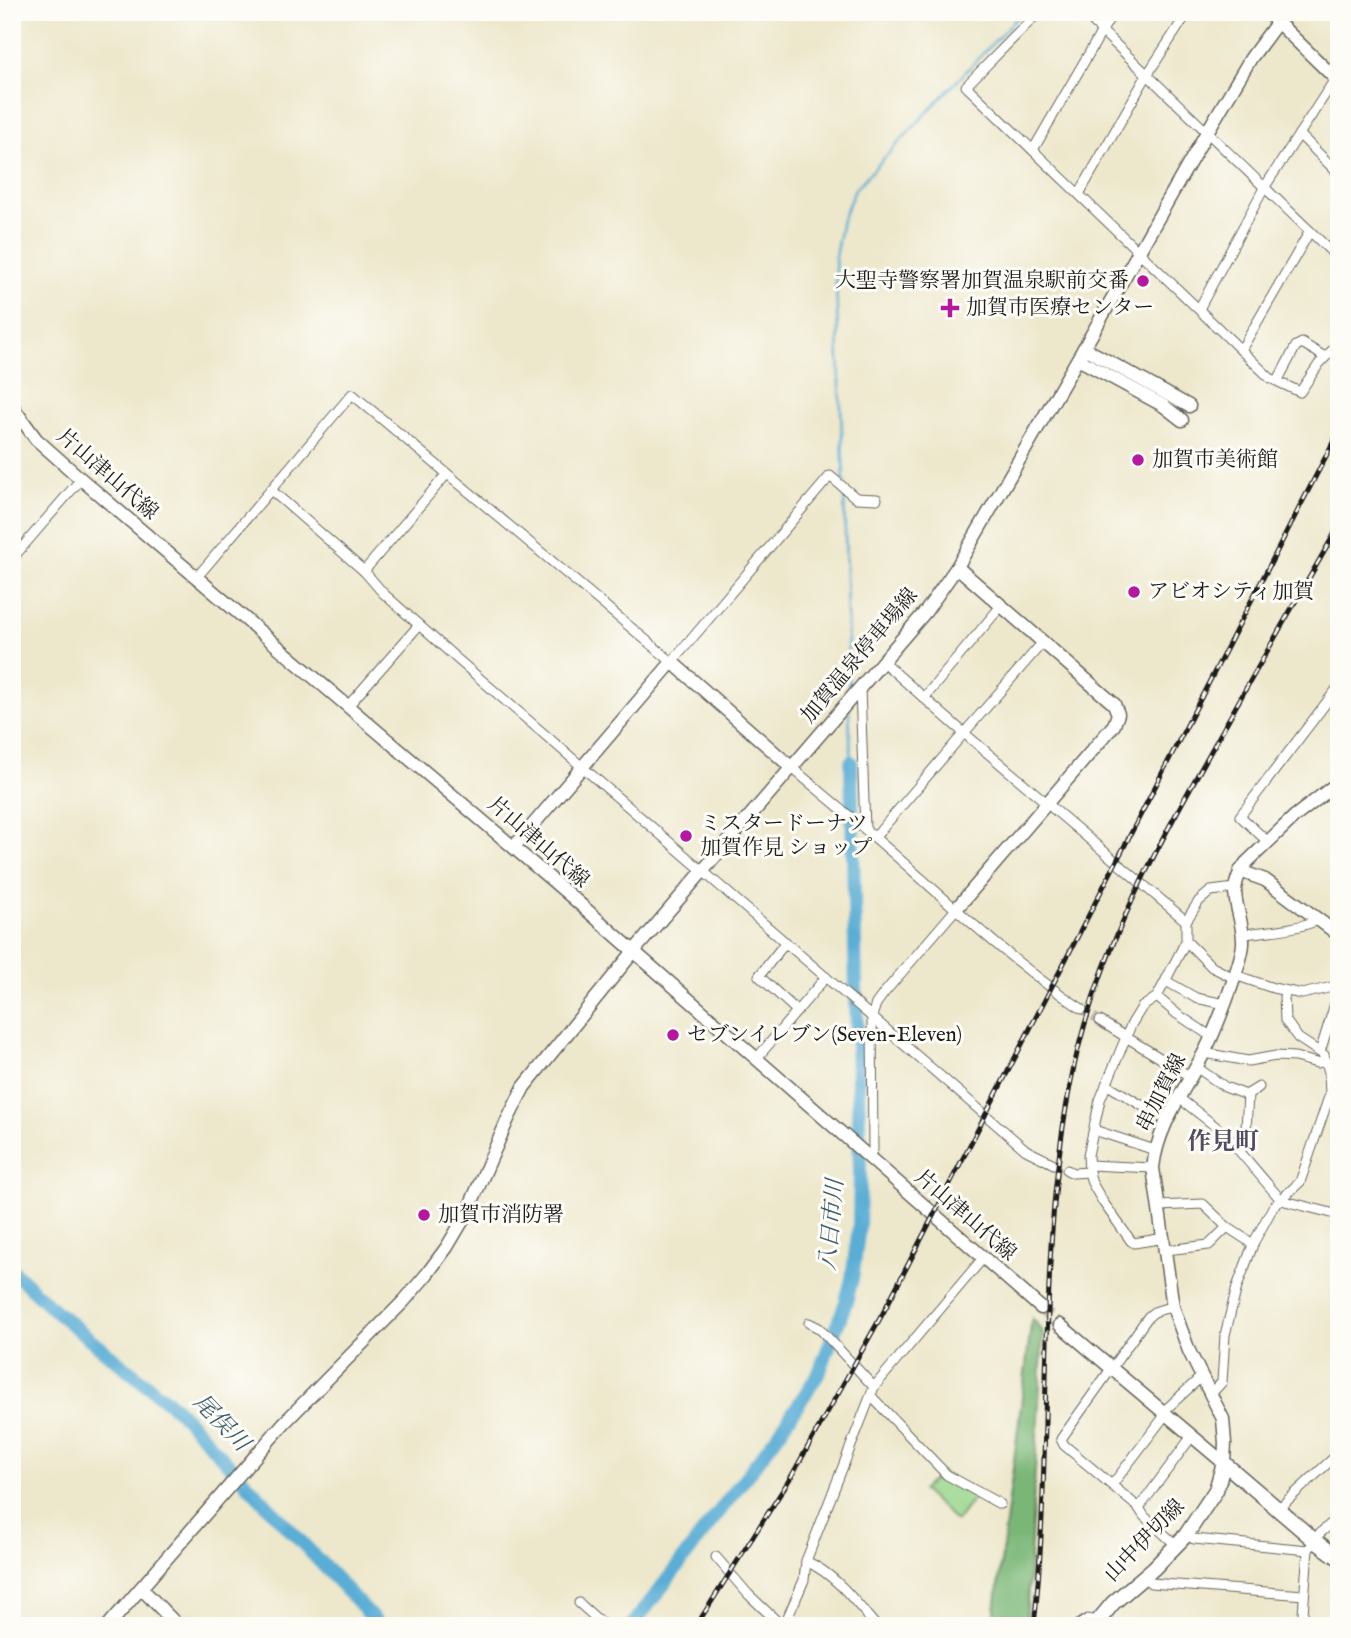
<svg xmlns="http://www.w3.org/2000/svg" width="1351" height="1638" viewBox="0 0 1351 1638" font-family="'IM FELL English','Noto Serif JP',serif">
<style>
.green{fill:#98d68b;stroke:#5a7954;stroke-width:2}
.forest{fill:#7ab777;stroke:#4b6a4a;stroke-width:2}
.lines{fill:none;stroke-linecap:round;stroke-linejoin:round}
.stream{stroke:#5aadd5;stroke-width:2.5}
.river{stroke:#5aadd5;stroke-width:14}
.minor-tunnel{stroke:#c3bea8;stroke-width:9;stroke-dasharray:9 4.5;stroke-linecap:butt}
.secondary-tunnel{stroke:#c3bea8;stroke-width:12;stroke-dasharray:12 6;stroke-linecap:butt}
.minor-casing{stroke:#656359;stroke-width:11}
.tertiary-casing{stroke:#656359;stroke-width:15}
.secondary-casing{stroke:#656359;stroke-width:15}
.primary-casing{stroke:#656359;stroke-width:17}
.minor{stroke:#fff;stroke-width:9}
.tertiary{stroke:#fff;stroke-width:12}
.secondary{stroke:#fff;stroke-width:12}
.primary{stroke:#fff;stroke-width:14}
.rail-casing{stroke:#1c1c1c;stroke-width:5}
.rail{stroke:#fdfcf7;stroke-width:2.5;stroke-dasharray:8;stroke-linecap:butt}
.poi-dot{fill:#b5179e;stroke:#fdfcf7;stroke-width:2.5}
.labels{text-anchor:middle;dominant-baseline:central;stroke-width:6;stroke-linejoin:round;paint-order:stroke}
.poi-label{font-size:21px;fill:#1c1c1c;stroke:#fdfcf7;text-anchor:start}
.street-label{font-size:21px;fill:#1c1c1c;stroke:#fdfcf7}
.water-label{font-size:23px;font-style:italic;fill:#385d6f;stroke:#fdfcf7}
.quarter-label{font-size:24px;font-weight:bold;fill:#534d61;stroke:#fdfcf7}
</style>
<rect width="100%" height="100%" fill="#fdfcf7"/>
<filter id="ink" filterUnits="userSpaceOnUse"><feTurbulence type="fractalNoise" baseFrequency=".0143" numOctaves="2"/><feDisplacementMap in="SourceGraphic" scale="14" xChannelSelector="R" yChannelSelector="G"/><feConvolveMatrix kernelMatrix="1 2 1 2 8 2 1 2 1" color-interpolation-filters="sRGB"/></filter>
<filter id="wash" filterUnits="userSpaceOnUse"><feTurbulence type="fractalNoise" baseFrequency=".00686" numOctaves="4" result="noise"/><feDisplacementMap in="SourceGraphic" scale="28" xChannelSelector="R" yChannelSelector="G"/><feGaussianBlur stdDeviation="1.57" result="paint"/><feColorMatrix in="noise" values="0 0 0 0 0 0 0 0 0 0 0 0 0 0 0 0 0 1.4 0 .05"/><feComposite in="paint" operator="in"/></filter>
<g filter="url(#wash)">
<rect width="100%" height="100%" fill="#ede7cb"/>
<!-- green -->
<polygon class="green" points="941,1473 977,1494 956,1521 922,1490"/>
<!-- forest -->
<polygon class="forest" points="1032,1318 1043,1332 1026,1626 993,1626"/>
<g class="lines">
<!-- stream -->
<g class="stream">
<polyline points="844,485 835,257 842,220 855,189 1022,12"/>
<polyline points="844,491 849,695"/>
<polyline points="849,708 851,762"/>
</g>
<!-- river -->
<g class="river">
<polyline points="12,1270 55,1311 177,1409 380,1626"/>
<polyline points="632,1626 780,1432 819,1373 846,1302 852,1279 859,1227 860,1172 851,762"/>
</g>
</g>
</g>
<g filter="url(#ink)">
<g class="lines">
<!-- minor-tunnel -->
<polyline class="minor-tunnel" points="1082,1009 1100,1021"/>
<!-- secondary-tunnel -->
<polyline class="secondary-tunnel" points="1041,1308 1060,1325"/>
<!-- minor casing -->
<g class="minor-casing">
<g id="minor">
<polyline points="1039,12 966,86 1270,378 1300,392 1319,364 1339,343"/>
<polyline points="1082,12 1339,259"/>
<polyline points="1299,134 1339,174"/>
<polyline points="1033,150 1113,12"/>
<polyline points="1079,194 1147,75 1188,12"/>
<polyline points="1199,309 1264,188 1339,73"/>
<polyline points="1241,350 1310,231"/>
<polyline points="1278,380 1296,346 1302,343 1325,357"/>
<polyline points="271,490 364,571 383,593 456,658 1026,1150 1054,1164"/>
<polyline points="12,559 81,479"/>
<polyline points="364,571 446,475"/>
<polyline points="197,577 352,394 672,662 830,476 856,498 877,499"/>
<polyline points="882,661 964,733 1043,642"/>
<polyline points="860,688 865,829"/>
<polyline points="924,698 1001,606"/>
<polyline points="348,706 419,625"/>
<path d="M791,767C829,799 867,830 905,864C959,912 1021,969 1082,1009"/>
<polyline points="875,837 964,733 1186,921"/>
<polyline points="1268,842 1240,816 1339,686"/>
<path d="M1243,934C1268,931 1295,930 1318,920"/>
<polyline points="1186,941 1212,967 1234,978"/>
<polyline points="786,942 759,976 797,1011"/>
<polyline points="1235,975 1273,988 1302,994 1332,987 1339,991 1320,1052"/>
<polyline points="1166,981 1196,998 1225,1004"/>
<polyline points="1157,997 1177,1014 1212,1037"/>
<polyline points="1100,1021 1191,1077"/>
<polyline points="1204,1053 1248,1061 1276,1056 1295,1057 1317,1063 1327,1061"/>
<polyline points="757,1058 826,977"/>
<polyline points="1196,1067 1225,1087 1246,1095 1259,1087"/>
<polyline points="1106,1084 1168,1121"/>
<polyline points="1179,1098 1224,1133 1281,1200 1339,1215"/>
<polyline points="1094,1130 1155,1150"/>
<polyline points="1234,1143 1246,1130 1248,1094"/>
<polyline points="873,1150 872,1016 876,1004 884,993 956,909"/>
<polyline points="1089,1165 1153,1168"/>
<polyline points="1067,1170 1073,1173 1089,1172"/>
<polyline points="1159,1206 1203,1204 1227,1227 1253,1244"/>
<polyline points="1165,1238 1134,1243 1131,1241 1103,1202 1092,1183 1089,1172 1088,1155 1100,1100 1131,1025 1142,1007 1157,997 1186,941 1186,921 1199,901 1211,891 1235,888"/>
<polyline points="1166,1250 1209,1245 1227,1227"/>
<polyline points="809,1323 819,1328 874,1387"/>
<polyline points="1211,1394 1222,1382 1225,1335 1237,1287 1254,1242 1273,1207 1300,1182 1330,1094 1329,1072 1324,1055 1298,1038 1285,1020 1284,997 1286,991"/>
<polyline points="871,1396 947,1475 1000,1504"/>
<polyline points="1163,1412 1202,1376"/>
<polyline points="1112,1485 1166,1414"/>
<polyline points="1139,1508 1064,1445 1061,1439 1148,1317 1154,1312 1173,1306"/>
<polyline points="1278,1509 1339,1453"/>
<polyline points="1186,1535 1194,1539 1308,1550"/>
<polyline points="1176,1545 1144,1516 1139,1508 1192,1436"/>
<polyline points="716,1557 748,1594 782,1626"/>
<path d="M806,1561C836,1575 855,1601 876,1626"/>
<polyline points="1144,1577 1151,1583 1304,1595"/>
<polyline points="579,1603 605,1626"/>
<polyline points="784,1626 804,1580 806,1561 874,1387 984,1257"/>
<polyline points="1077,1626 1088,1619 1117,1626"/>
<polyline points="1302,1626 1308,1550 1320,1533 1339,1517"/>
</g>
</g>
<!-- tertiary casing -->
<g class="tertiary-casing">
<g id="tertiary">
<polyline points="1267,12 1339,82"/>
<polyline points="1084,348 1207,132 1251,58 1285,12"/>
<polyline points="514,847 672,662 791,767"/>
<polyline points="1240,871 1265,880 1339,935"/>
<polyline points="956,909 1114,725 1118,714 1114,704 957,567"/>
<polyline points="142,1589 178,1626"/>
<polyline points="108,1626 284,1423 404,1301 427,1274 447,1247 466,1215 508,1119 524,1087 634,951"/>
</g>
</g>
<!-- secondary casing -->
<g class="secondary-casing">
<g id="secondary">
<polyline points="1078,359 1164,406 1182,420"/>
<polyline points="12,406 36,439 81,479 573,898 1041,1308"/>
<polyline points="634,951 926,611 957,567 1084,348 1189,406"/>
<polyline points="1060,1325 1224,1463"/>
<path d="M1224,1463L1225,1443L1223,1419L1189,1351L1173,1307L1153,1168C1157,1126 1186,1088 1205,1051C1217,1027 1226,1002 1235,976C1238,965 1244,951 1243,940C1242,908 1224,893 1246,863L1294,817L1339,782"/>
</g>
</g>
<!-- primary casing -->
<g class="primary-casing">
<polyline id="primary" points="1094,1626 1113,1603 1154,1568 1186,1535 1216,1490 1224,1463 1314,1540 1339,1558"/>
</g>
<!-- minor -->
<use href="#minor" class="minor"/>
<!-- tertiary -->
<use href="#tertiary" class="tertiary"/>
<!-- secondary -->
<use href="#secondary" class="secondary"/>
<!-- primary -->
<use href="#primary" class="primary"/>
<!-- rail casing -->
<g class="rail-casing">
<g id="rail">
<polyline points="696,1626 791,1477 883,1313 1339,431"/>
<path d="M1034,1626C1054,1442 1035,1253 1073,1071C1097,959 1150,859 1206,760C1249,682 1294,604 1339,526"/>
</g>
</g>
<!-- rail -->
<use href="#rail" class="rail"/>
</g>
</g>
<!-- markers -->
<g class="poi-dot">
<circle cx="1143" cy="281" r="7"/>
<path d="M946.5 297.5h7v7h7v7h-7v7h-7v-7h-7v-7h7z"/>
<circle cx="1138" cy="460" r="7"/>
<circle cx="1134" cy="592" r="7"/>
<circle cx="686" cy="836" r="7"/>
<circle cx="673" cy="1035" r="7"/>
<circle cx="424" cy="1215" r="7"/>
</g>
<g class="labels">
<!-- poi labels -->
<g class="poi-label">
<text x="1129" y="281" text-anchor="end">大聖寺警察署加賀温泉駅前交番</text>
<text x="966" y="308">加賀市医療センター</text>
<text x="1152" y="460">加賀市美術館</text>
<text x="1148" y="592">アビオシティ加賀</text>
<text x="700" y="824">ミスタードーナツ<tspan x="700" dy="24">加賀作見 ショップ</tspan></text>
<text x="687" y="1035">セブンイレブン(Seven-Eleven)</text>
<text x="438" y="1215">加賀市消防署</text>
</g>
<!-- street labels -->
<g class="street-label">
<text transform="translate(107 475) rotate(41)">片山津山代線</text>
<text transform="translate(860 656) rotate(-50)">加賀温泉停車場線</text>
<text transform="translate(538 843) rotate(41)">片山津山代線</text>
<text transform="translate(1162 1093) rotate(-63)">串加賀線</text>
<text transform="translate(965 1216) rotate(41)">片山津山代線</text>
<text transform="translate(1145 1541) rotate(-46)">山中伊切線</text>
</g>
<!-- water labels -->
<g class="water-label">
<text transform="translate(832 1225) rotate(-85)">八日市川</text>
<text transform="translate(221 1423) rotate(46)">尾俣川</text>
</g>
<!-- quarter labels -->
<g class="quarter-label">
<text x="1223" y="1142">作見町</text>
</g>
</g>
<!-- margin -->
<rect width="1351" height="1638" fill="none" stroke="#fdfcf7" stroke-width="42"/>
</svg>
